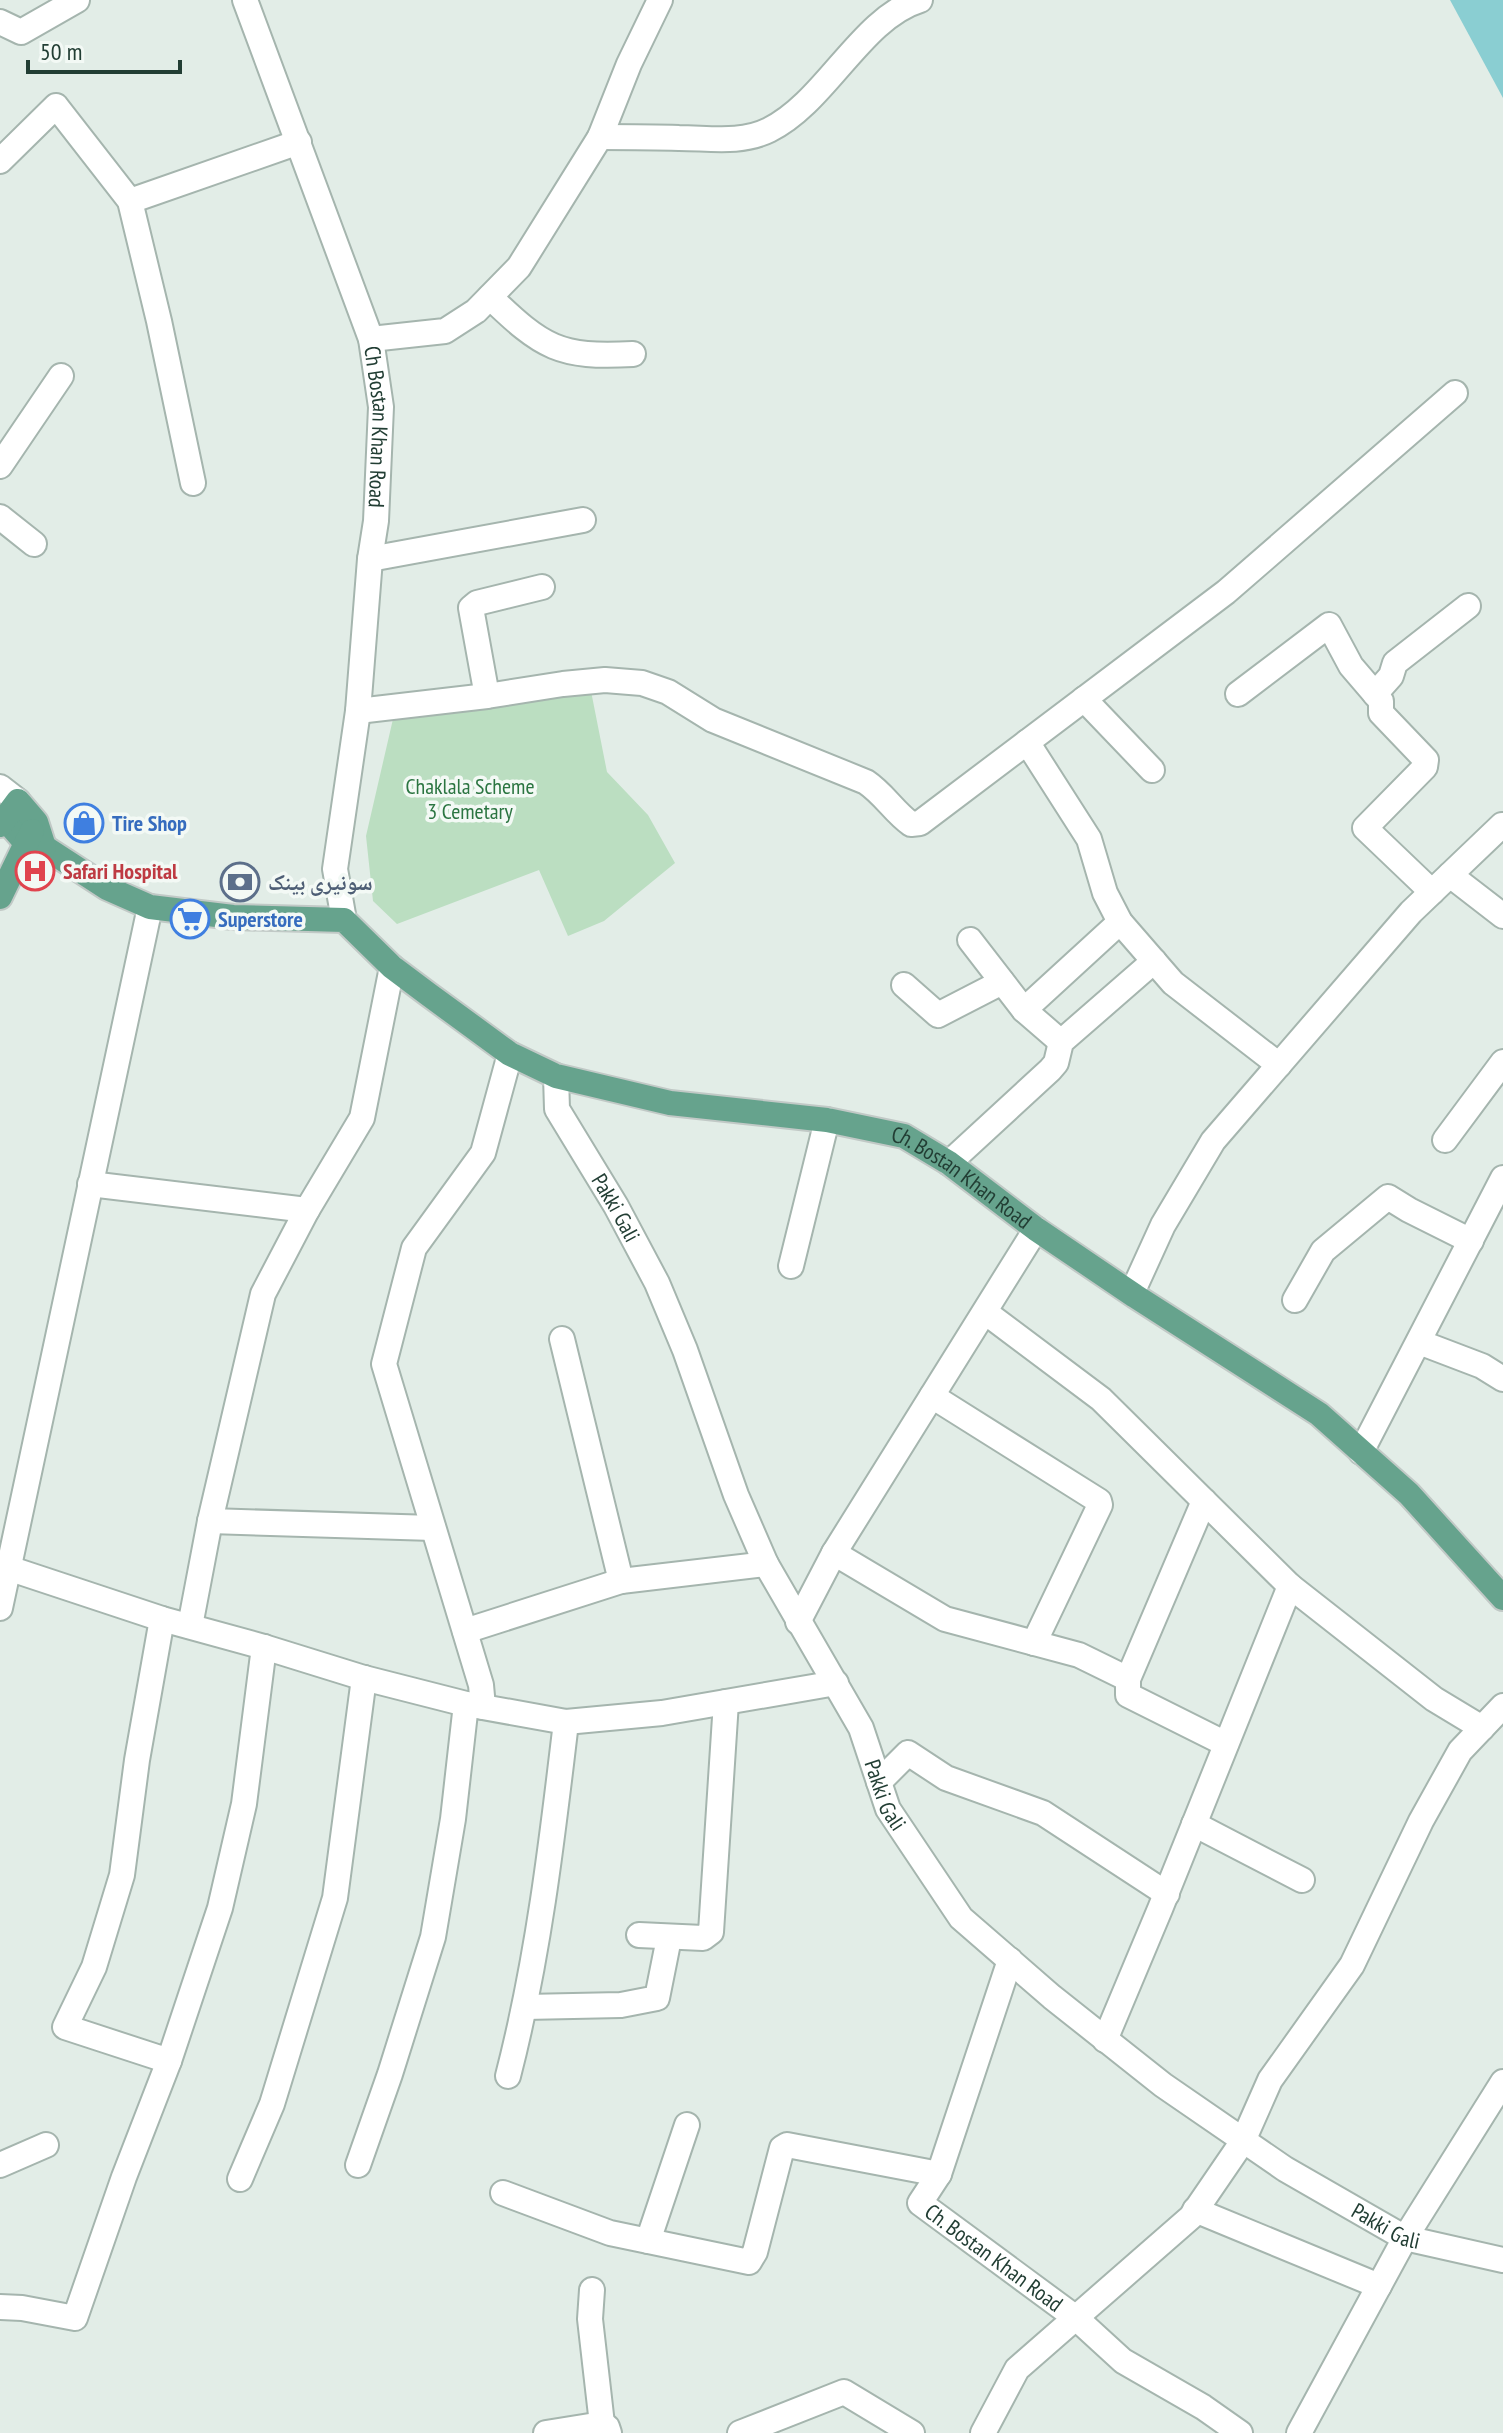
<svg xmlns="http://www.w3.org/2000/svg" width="1503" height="2433" viewBox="0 0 1503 2433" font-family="'PT Sans Narrow','Noto Naskh Arabic',sans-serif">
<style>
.green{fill:#bbdec1}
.water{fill:#8aced2}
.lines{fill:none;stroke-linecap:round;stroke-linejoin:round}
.minor-casing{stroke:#a5b5ae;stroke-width:28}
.major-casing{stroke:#c1c9c6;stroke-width:28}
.minor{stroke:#fff;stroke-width:24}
.major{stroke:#66a38d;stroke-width:24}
.labels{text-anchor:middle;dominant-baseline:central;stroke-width:7;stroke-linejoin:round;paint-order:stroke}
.street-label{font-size:22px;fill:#223e34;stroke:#f3f9f5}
.park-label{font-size:22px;fill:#2b7541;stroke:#f3f9f5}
.shop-label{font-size:22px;font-weight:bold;fill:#366cbe;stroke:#f3f9f5;text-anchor:start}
.health-label{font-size:22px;font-weight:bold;fill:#be3a42;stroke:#f3f9f5;text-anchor:start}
.service-label{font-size:22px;font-weight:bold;fill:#4e5e75;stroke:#f3f9f5;text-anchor:start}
</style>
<rect width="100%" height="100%" fill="#e2ede7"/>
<!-- green -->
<polygon class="green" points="590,686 607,772 648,815 675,863 604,921 568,936 539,870 397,924 373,901 366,836 393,719"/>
<!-- water -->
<polygon class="water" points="1450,0 1503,0 1503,98"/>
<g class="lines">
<!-- minor casing -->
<g class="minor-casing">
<g id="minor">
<path id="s1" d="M245,0L371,339L381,407L376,521L370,559L358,711L335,869L344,920"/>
<polyline points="0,22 21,32 77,0"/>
<path d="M600,137C626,137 652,137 679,138C709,138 741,144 769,130C826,102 861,18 920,0"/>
<polyline points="0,161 56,106 130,201 159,321 193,483"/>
<polyline points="130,201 299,142"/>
<path d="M490,297C543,348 559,358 633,354"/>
<polyline points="371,339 445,331 476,311 519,267 600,137 629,64 660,0"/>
<polyline points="0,466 61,376"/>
<polyline points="0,517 34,544"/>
<polyline points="370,559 583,520"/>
<polyline points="1238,694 1329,625 1351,666 1381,701 1381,713 1426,760 1425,767 1365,828 1432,892"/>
<polyline points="1375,694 1391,676 1395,663 1468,606"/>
<polyline points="487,696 471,608 477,603 542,587"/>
<polyline points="1084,699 1152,770"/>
<path d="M358,711L487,696L563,684L605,680L642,683L668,692L713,720L866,782C884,794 894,812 911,824L920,823L1226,592L1455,393"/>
<polyline points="1027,742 1089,839 1105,893 1120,922 1173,983 1279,1065"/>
<polyline points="0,787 18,801"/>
<polyline points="1450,875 1503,916"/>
<polyline points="970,940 1024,1010 1061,1042"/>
<polyline points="904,985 938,1015 1002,982"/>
<polyline points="1024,1010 1120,922"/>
<path id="s2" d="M556,1076L557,1109L616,1206L657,1283L685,1350L736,1495L766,1564L861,1728L888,1809L961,1918L1052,1997L1163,2085L1285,2169L1405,2238L1503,2260"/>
<polyline points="1445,1140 1503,1062"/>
<polyline points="949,1163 1050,1070 1056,1063 1061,1042 1154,961"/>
<polyline points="90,1184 307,1210"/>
<polyline points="791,1266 827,1120"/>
<polyline points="1132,1293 1163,1225 1213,1141 1411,912 1502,825"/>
<polyline points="1295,1300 1323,1251 1388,1197 1409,1210 1471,1241"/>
<polyline points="985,1312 1101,1399 1290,1586 1434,1699 1482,1728"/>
<polyline points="562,1339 621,1581"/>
<polyline points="1419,1342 1482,1366 1503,1379"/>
<polyline points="932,1396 1099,1501 1100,1505 1034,1643"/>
<polyline points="1361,1452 1503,1178"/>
<polyline points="1204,1501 1128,1679 1128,1695 1226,1744"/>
<polyline points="210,1521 433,1528"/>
<polyline points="834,1553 945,1619 1079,1655 1128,1679"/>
<polyline points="8,1568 162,1619 264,1647 364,1678 466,1704 566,1722 662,1713 836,1683"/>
<polyline points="0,1608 150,907"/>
<polyline points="162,1619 137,1760 122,1875 94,1967 65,2027 169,2061"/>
<polyline points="798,1622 834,1553 1036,1229"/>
<polyline points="190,1626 210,1521 263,1294 307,1210 362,1118 392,967"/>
<polyline points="465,1631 621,1581 766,1564"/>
<polyline points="483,1707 481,1685 384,1364 414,1248 483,1153 510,1054"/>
<polyline points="879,1782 908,1753 946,1778 1043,1813 1167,1894"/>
<polyline points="1194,1824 1302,1880"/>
<polyline points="639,1935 703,1938 711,1932 726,1702"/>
<path id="s3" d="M1010,1960L939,2174L920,2203L1076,2318L1123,2361L1203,2407L1240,2433"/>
<polyline points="525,2007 621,2005 657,1998 669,1938"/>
<polyline points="1105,2040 1160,1909 1290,1586"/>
<path d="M508,2076C538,1960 552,1841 566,1722"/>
<polyline points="0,2165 46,2145"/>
<polyline points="358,2165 390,2074 433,1937 453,1819 466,1704"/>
<polyline points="240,2179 272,2104 335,1898 364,1678"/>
<polyline points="503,2193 610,2233 749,2262 755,2252 782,2148 787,2145 939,2174"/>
<polyline points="1195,2210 1379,2286"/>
<polyline points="648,2241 687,2125"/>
<polyline points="592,2290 590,2319 602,2424"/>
<polyline points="0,2307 22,2308 75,2318 124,2177 169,2061 220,1908 244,1804 264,1647"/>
<polyline points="546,2433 602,2424 607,2427 609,2433"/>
<polyline points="740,2433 844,2392 912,2433"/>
<polyline points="983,2433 1017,2369 1191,2217 1243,2141 1270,2080 1352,1965 1421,1821 1460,1751 1503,1706"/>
<polyline points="1299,2433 1405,2238 1503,2082"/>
</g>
</g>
<!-- major casing -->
<g class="major-casing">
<g id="major">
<path id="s4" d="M5,819L26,843L44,847L107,888L150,907L233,917L344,920L392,967L428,994L510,1054L556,1076L670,1103L827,1120L904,1136L949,1163L1036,1229L1135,1296L1319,1414L1409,1494L1503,1598"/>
<polyline points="0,825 18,801 36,822 44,847"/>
<polyline points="0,897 32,831"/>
</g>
</g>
<!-- minor -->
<use href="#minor" class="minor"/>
<!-- major -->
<use href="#major" class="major"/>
</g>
<!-- icons -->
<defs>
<g id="shop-ring" transform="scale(2)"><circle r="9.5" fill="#f3f9f5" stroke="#3f7fe0" stroke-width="1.5"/><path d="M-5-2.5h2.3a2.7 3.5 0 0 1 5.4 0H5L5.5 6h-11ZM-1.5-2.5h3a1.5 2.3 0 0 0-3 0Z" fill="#3f7fe0"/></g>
<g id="hospital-ring" transform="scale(2)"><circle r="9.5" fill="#f3f9f5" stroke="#e0444e" stroke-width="1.5"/><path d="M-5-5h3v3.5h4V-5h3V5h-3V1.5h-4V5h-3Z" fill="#e0444e"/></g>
<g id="bank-ring" transform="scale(2)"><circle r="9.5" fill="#f3f9f5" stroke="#5c6f8a" stroke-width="1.5"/><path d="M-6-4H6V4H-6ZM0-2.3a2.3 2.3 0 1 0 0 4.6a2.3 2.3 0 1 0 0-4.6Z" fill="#5c6f8a"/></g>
<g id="supermarket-ring" transform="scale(2)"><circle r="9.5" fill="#f3f9f5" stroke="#3f7fe0" stroke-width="1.5"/><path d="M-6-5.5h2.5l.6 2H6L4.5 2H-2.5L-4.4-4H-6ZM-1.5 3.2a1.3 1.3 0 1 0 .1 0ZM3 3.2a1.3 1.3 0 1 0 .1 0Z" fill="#3f7fe0"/></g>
</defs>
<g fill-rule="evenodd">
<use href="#shop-ring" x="84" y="823"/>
<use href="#hospital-ring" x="35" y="871"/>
<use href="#bank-ring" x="240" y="882"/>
<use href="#supermarket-ring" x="190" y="919"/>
</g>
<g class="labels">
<!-- street labels -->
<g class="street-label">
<text stroke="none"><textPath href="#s1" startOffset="450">Ch Bostan Khan Road</textPath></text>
<text stroke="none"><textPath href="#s4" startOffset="1056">Ch. Bostan Khan Road</textPath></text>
<text stroke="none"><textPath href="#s2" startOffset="148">Pakki Gali</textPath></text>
<text stroke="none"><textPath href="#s2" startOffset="796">Pakki Gali</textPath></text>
<text stroke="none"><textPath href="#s2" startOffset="1468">Pakki Gali</textPath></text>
<text stroke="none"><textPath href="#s3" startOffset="352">Ch. Bostan Khan Road</textPath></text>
</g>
<!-- park labels -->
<g class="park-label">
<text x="470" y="786">Chaklala Scheme<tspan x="470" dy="25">3 Cemetary</tspan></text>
</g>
<!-- shop labels -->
<g class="shop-label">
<text x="112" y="823">Tire Shop</text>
<text x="218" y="919">Superstore</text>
</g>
<!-- health labels -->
<g class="health-label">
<text x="63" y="871">Safari Hospital</text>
</g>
<!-- service labels -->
<g class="service-label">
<text x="268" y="882">سونیری بینک</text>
</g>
</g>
<!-- scale -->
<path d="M28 60v12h152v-12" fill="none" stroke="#223e34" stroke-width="4"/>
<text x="40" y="60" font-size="24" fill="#223e34" stroke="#f3f9f5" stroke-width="6" paint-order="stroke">50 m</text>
</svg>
